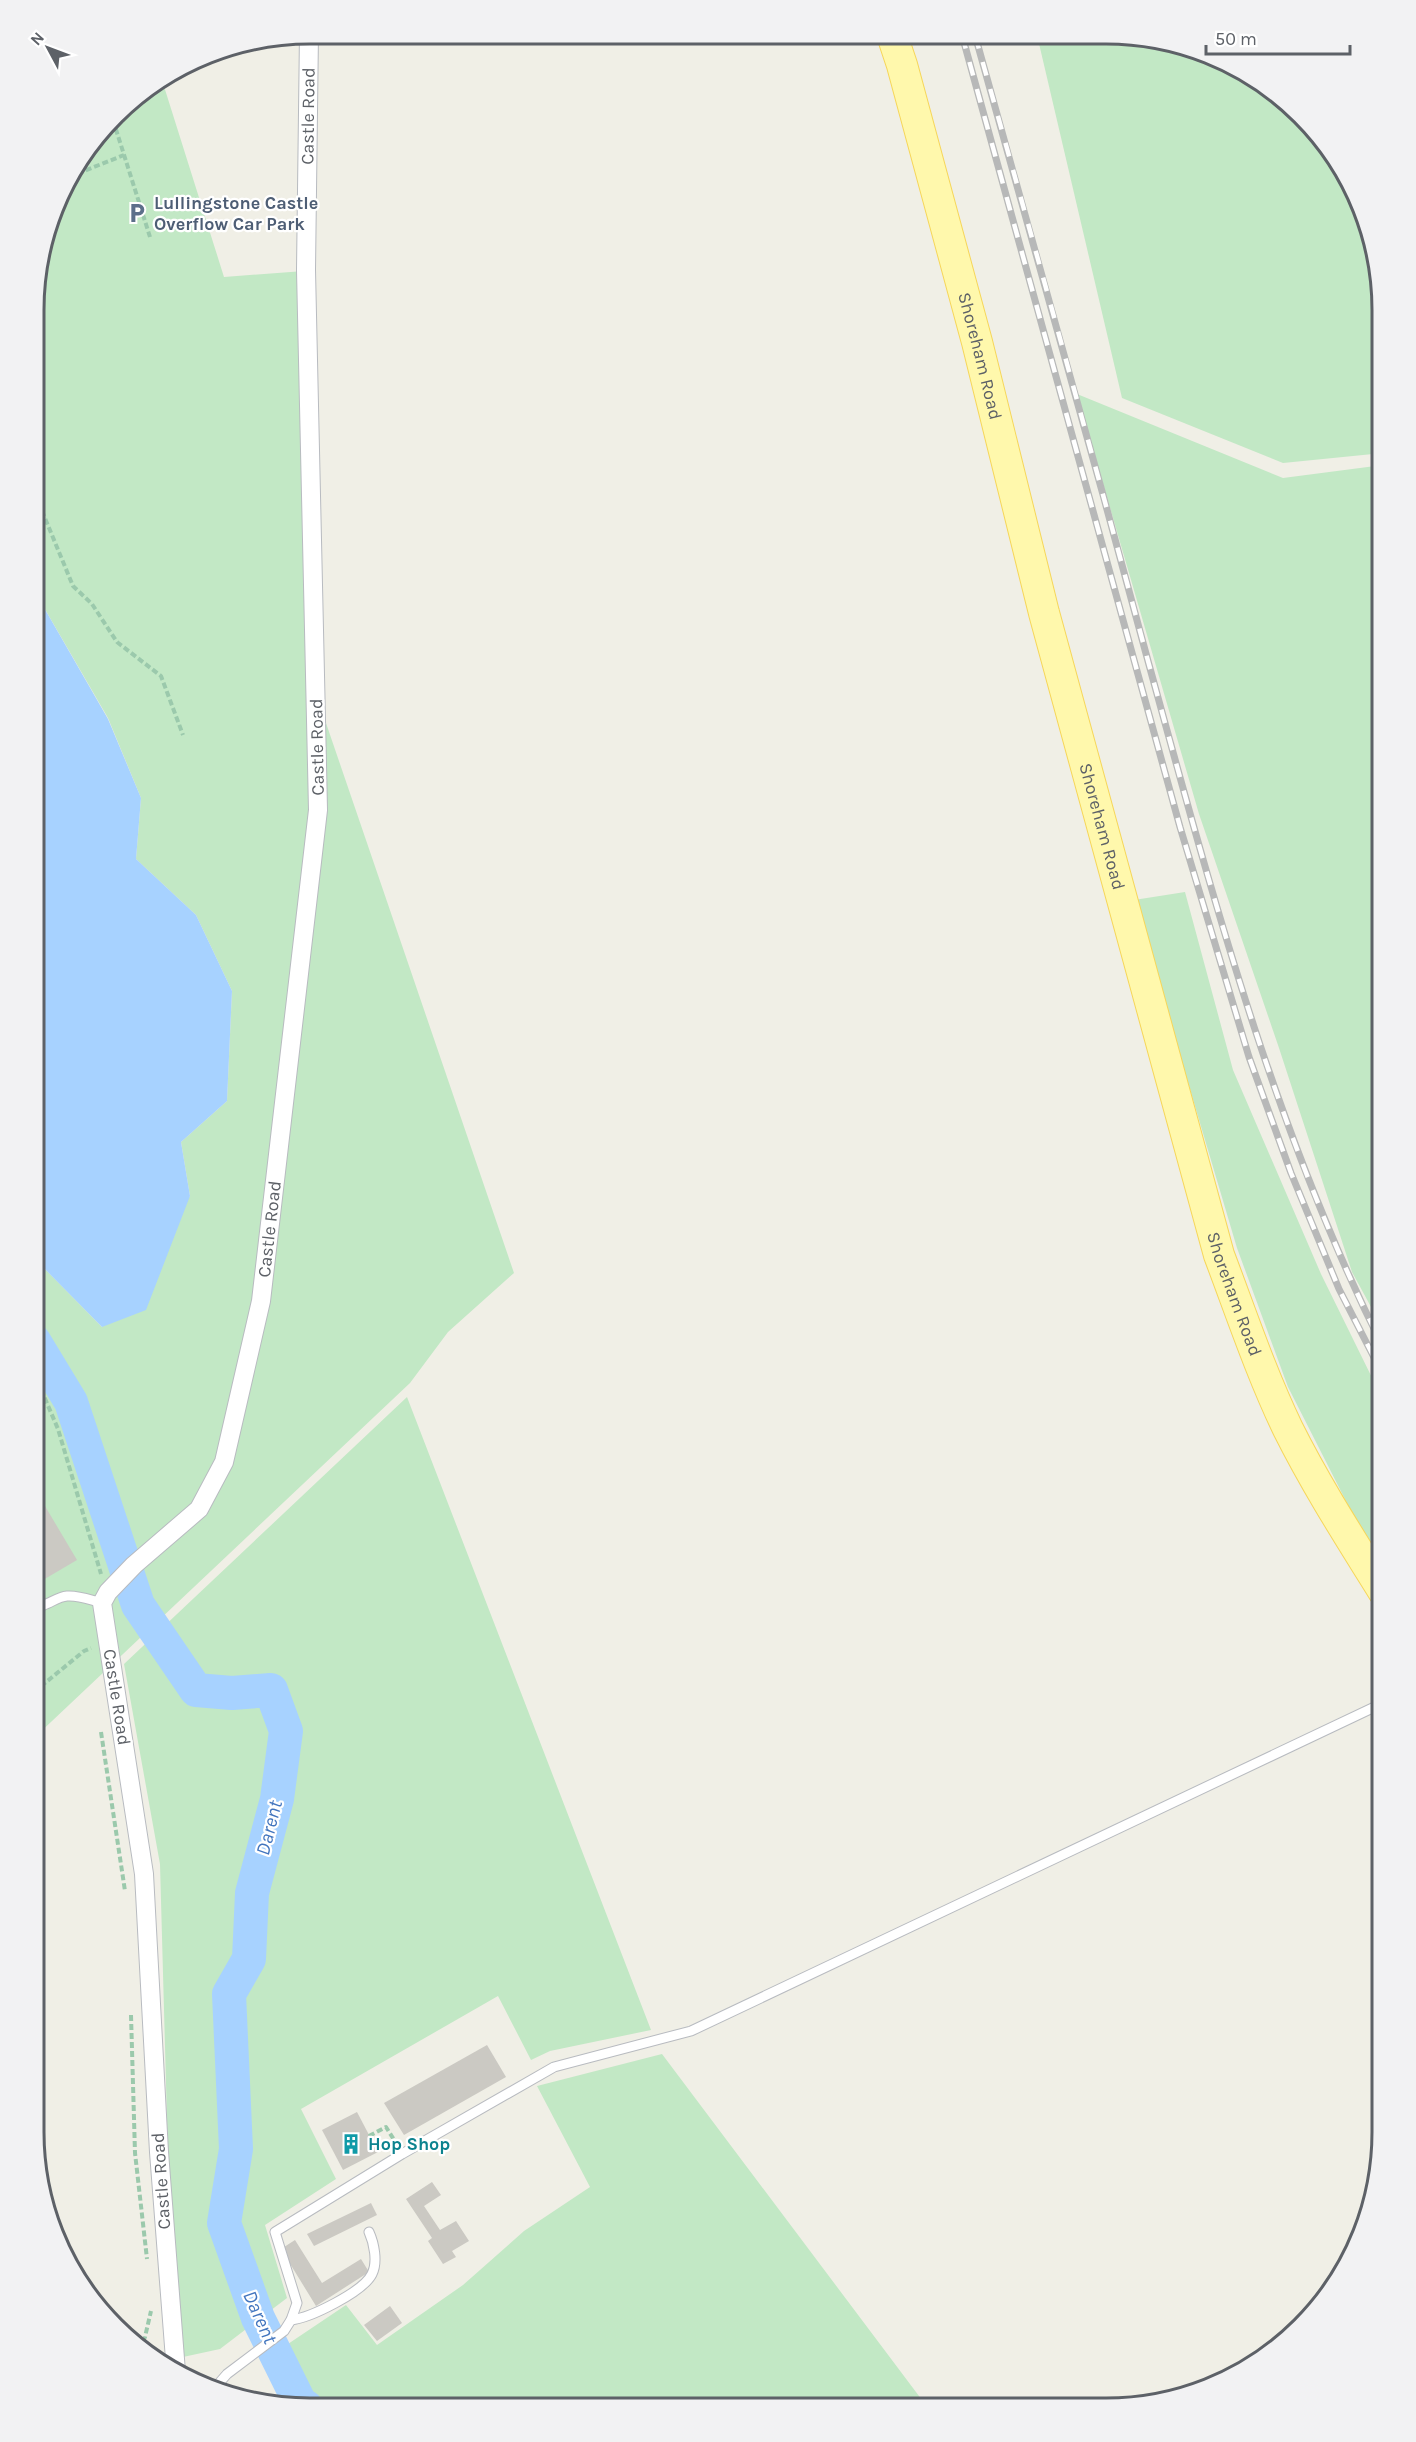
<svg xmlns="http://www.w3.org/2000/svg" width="1416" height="2442" viewBox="0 0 1416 2442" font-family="Karla,sans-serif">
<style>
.green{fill:#c2e8c5}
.water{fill:#a7d2ff}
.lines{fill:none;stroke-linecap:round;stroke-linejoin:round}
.river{stroke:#a7d2ff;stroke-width:34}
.building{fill:#cbc9c3}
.lane-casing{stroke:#b8bbc0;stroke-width:11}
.street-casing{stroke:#b8bbc0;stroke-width:20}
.primary-casing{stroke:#f6d65a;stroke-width:32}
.path{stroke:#9bc9ac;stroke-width:4;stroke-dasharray:6 3;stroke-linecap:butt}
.lane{stroke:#fff;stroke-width:9}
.street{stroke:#fff;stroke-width:18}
.primary{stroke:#fff8ac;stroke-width:30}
.rail-casing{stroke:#b7b8b8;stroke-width:7}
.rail{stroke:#fff;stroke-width:4.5;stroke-dasharray:14;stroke-linecap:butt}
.labels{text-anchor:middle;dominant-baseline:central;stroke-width:4.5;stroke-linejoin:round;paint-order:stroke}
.street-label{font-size:18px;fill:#5d6167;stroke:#fff}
.service-label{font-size:18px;font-weight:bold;fill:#4e5e75;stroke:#fff;text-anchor:start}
.culture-label{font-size:18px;font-weight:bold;fill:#0d838f;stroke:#fff;text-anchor:start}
.water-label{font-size:20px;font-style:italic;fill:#4275be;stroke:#fff}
.rim{fill:none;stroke:#5d6167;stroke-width:3}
</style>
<rect width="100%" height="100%" fill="#f0efe6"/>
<!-- green -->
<g class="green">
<polygon points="1037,35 1143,35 1213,54 1275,90 1326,141 1362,204 1383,309 1383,453 1283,463 1122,398"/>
<polygon points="162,80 224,277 304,271 313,685 514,1273 448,1332 410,1383 34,1738 34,1258 102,1327 190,1196 181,1142 227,1101 232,991 196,915 136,859 141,798 108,718 35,592 35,274 62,187 127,102"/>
<polygon points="1077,394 1283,478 1383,465 1383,1329 1352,1272 1279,1048 1199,814"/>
<polygon points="1185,892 1233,1070 1321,1274 1383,1400 1383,1562 1352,1513 1288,1387 1237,1248 1134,900"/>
<polygon points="407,1397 651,2030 550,2051 531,2060 498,1996 301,2109 336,2179 265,2225 287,2298 220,2349 183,2357 168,2156 160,1864 124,1664"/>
<polygon points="662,2054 928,2408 327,2407 298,2380 285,2346 346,2305 377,2345 463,2285 524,2231 590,2187 537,2086"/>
</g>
<!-- water -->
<polygon class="water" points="35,592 108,719 141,798 136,859 196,915 232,991 227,1101 181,1142 190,1196 146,1310 102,1327 34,1258"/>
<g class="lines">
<!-- river -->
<polyline class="river" points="34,1341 71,1402 138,1605 196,1690 232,1693 271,1690 286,1731 277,1799 252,1893 249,1959 229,1994 236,2149 224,2223 258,2318 300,2403 306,2407"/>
</g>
<!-- building -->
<g class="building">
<polygon points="39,1496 77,1560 43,1580 34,1563 34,1499"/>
<polygon points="487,2045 506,2077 404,2135 384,2103"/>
<polygon points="357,2112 378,2152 343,2170 322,2130"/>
<polygon points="432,2182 441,2195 424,2206 440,2230 456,2221 469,2241 452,2251 456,2257 443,2264 428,2241 432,2238 406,2199"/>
<polygon points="371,2203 377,2215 314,2246 307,2234"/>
<polygon points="295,2240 322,2283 361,2259 369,2272 316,2306 281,2249"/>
<polygon points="390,2306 402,2323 377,2341 364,2325"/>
</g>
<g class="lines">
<!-- lane casing -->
<g class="lane-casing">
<g id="lane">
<path d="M34,1606C46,1608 55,1597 67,1596C79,1595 90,1600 102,1603"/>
<path d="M291,2320C310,2318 363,2292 372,2274C378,2262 374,2243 369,2232"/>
<polyline points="213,2390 227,2374 284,2331 291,2320 297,2303 275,2232 402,2154 554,2067 691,2031 1383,1703"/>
</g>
</g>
<!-- street casing -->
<g class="street-casing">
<g id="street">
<path id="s1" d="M176,2372L159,2152L144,1874L102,1603L108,1592L134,1565L199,1509L224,1462L261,1301L318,810L306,270L309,33"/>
</g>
</g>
<!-- primary casing -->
<g class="primary-casing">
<g id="primary">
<path id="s2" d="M892,35L902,65L977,342L1044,613L1219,1255C1241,1313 1261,1373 1288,1429C1316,1485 1350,1538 1383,1591"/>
</g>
</g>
<!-- path -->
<g class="path">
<polyline points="113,120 150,237"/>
<polyline points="69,177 124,155"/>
<polyline points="35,312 40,259"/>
<polyline points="35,494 73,586 92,604 117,642 161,676 183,735"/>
<polyline points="34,1373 58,1429 101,1574"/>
<polyline points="34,1455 36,1454 35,1376"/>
<polyline points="34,1692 84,1651 91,1648"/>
<polyline points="101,1732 125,1891"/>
<polyline points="131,2015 135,2153 147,2259"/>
<polyline points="369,2136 386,2127 396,2143"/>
<polyline points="139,2350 145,2337 151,2311"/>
</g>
<!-- lane -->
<use href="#lane" class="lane"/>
<!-- street -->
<use href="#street" class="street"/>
<!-- primary -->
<use href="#primary" class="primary"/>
<!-- rail casing -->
<g class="rail-casing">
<g id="rail">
<polyline points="962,35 1180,827 1249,1057 1291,1173 1339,1289 1383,1375"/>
<path d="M975,35C1034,244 1092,452 1148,661C1212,894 1274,1130 1383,1347"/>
</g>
</g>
<!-- rail -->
<use href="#rail" class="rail"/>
</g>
<!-- icons -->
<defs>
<g id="parking-bare" transform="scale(1.62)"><path d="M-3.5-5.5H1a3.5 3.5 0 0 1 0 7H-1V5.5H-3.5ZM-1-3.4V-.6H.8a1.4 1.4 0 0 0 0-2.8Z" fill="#5c6f8a" stroke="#fff" stroke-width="2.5" paint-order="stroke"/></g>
<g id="building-bare" transform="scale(1.62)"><path d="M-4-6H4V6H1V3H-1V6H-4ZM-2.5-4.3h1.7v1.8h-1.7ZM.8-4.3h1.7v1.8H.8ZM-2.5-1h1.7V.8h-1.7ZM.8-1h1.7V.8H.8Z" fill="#0f9aa8" stroke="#fff" stroke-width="2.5" paint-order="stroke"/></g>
</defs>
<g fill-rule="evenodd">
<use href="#parking-bare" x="137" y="213"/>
<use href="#building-bare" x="351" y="2144"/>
</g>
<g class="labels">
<!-- street labels -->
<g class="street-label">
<text stroke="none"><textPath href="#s1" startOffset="2316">Castle Road</textPath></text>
<text stroke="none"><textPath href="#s2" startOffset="333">Shoreham Road</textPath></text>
<text transform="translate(317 747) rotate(-91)">Castle Road</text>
<text stroke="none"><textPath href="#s2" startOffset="819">Shoreham Road</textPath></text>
<text stroke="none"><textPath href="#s1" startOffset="1200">Castle Road</textPath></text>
<text stroke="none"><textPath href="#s2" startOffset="1305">Shoreham Road</textPath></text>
<text transform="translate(117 1697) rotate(81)">Castle Road</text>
<text transform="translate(161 2181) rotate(-94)">Castle Road</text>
</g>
<!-- service labels -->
<g class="service-label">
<text x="154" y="203">Lullingstone Castle<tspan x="154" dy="21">Overflow Car Park</tspan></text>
</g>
<!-- culture labels -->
<g class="culture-label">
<text x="368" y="2144">Hop Shop</text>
</g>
<!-- water labels -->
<g class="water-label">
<text transform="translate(269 1828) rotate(-76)">Darent</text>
<text transform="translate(260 2317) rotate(66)">Darent</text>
</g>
</g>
<!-- crop -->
<path d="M0 0H1416V2442H0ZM310 44H1106A266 266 0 0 1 1372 310V2132A266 266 0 0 1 1106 2398H310A266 266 0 0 1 44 2132V310A266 266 0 0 1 310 44Z" fill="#f2f2f3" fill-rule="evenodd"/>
<path class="rim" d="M310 44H1106A266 266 0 0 1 1372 310V2132A266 266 0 0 1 1106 2398H310A266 266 0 0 1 44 2132V310A266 266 0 0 1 310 44Z"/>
<!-- north arrow -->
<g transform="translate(48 48) rotate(311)" stroke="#ffffff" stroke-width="4.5" paint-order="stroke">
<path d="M0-4.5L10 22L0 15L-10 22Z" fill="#5d6167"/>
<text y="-9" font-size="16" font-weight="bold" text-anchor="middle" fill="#5d6167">N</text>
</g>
<!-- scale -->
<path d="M1206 45v9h144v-9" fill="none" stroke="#5d6167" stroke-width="3"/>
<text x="1215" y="45" font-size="18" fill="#5d6167" stroke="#ffffff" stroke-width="4.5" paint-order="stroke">50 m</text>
</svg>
